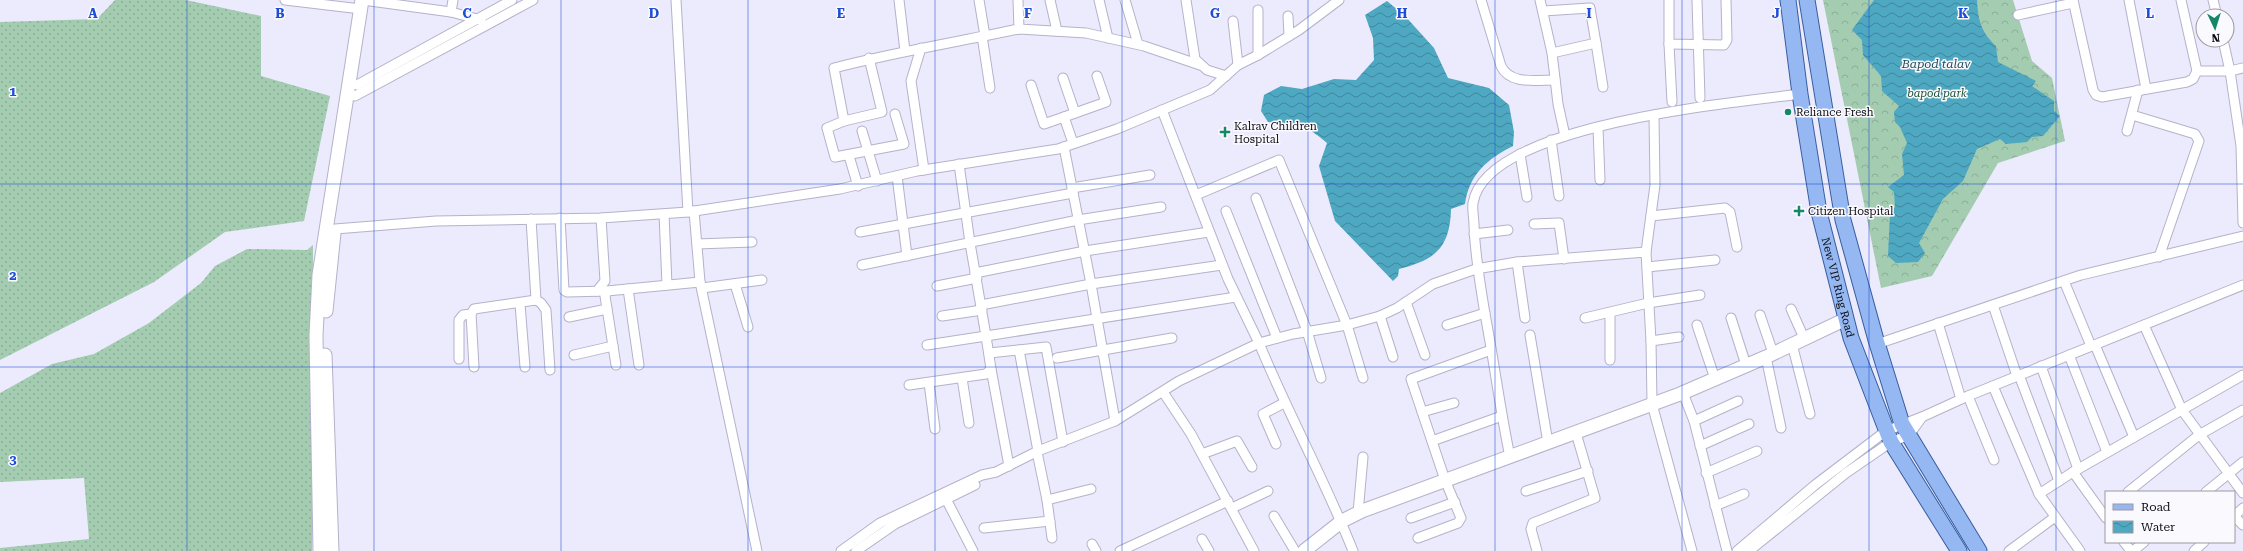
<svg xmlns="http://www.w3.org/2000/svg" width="2243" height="551" viewBox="0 0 2243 551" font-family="'Roboto Serif',serif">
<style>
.grass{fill:url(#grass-dots)}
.forest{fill:url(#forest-crowns)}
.water{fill:url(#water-waves)}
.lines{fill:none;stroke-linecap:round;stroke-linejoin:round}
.street-casing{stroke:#b5b2c9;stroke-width:11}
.secondary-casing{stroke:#b5b2c9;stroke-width:15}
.primary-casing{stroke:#375d9f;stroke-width:17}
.street{stroke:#fff;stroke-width:9}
.secondary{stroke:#fff;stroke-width:13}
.primary{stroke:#95b8f2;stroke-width:15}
.grid{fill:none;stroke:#1d4ed8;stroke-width:1;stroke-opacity:0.55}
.poi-dot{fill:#138767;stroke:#faf9fe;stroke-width:1.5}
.labels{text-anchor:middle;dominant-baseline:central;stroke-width:3;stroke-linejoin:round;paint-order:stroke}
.park-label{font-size:11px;font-style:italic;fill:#1c4f32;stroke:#faf9fe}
.poi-label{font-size:11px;fill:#0d0c14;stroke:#faf9fe;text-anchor:start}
.street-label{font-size:11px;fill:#0d0c14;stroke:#faf9fe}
.water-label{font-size:12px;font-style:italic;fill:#244c58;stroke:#faf9fe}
.grid-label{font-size:13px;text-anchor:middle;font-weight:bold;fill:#1d4ed8;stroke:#faf9fe;stroke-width:3;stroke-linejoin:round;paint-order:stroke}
</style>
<defs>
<pattern id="grass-dots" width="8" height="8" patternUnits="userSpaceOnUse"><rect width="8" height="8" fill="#a3ccb0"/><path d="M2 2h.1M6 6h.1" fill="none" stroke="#8bae96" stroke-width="1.8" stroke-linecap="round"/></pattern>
<pattern id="forest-crowns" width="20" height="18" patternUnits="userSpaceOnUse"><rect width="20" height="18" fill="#a3ccb0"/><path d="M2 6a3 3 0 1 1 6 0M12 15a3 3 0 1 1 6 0" fill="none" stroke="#8bae96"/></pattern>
<pattern id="water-waves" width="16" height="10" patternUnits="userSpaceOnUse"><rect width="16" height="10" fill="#4ea8c1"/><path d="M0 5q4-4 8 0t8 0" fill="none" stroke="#3f879c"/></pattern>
</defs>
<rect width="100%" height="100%" fill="#eceafd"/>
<!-- grass -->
<g class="grass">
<polygon points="115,0 186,0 261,16 261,76 330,96 304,221 225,232 154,282 0,360 0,22 97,19"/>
<polygon points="313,245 312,551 0,551 0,548 89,539 84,478 0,482 0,393 52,364 94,354 149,323 201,283 215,266 247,249 307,250"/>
</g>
<!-- forest -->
<polygon class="forest" points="1823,0 2013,0 2032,61 2052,78 2065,141 1998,163 1932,276 1881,288"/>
<!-- water -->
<g class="water">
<path d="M1874,0H1977C1978,20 1981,32 1996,46L1998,62L2036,81L2032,86L2054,101V111L2060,116L2043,136L2032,137L2027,142L2006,144L2000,139L1977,149L1963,181L1943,199L1919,243L1925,253L1918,262L1896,263L1888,256L1890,213L1895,207L1894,192L1888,187L1904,175L1902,154L1907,143L1900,127L1895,122L1894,112L1899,106L1882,91L1881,76L1863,55L1862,40L1852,30Z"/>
<path d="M1387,1L1405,16L1434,48L1448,78L1489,88L1509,105L1514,132L1513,146C1487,159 1469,175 1465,204L1451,209C1450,248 1435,260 1399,269L1398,276L1393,281L1335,221L1319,166L1327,143C1301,121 1300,125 1268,122L1261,111L1264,95L1281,86L1302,89L1334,79L1356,80L1374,60L1373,38L1365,15Z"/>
</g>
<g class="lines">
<!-- street casing -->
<g class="street-casing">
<g id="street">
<polyline points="285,0 361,9"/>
<polyline points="363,0 451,12 481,20"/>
<polyline points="676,0 688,212"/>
<polyline points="899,0 905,51"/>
<polyline points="979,0 985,36"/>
<polyline points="1018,0 1019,29 1086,33 1144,46 1200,65"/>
<polyline points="1050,0 1057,31"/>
<polyline points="1099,0 1108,38"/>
<polyline points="1125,0 1138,44"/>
<polyline points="1186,0 1195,59 1207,70 1226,76"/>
<path d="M1481,0L1501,66C1510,85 1536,80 1555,80"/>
<polyline points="1540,0 1552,53 1558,104 1565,136"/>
<polyline points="1669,0 1669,44 1724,45 1727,40 1726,0"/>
<polyline points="1697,0 1700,98"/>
<polyline points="2073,0 2093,90 2096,95 2102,97 2187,82 2193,79 2197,71 2181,0"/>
<polyline points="2129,0 2146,89"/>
<polyline points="2213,0 2217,16"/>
<polyline points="1258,10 1258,55"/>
<polyline points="1543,11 1590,8 1596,43 1552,53"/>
<polyline points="451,12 453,0"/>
<polyline points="2018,15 2073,3"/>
<polyline points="1288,16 1289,36"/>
<polyline points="1233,21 1238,65"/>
<polyline points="982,36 990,88"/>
<polyline points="2223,40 2230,71 2241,146 2243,223"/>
<polyline points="1596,43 1603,87"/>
<polyline points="1669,44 1672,102"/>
<polyline points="921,48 911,81 924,170"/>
<polyline points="2197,71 2230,71 2243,68"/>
<polyline points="1063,78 1075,113"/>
<polyline points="357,85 512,0"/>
<polyline points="1031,85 1044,124 1064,117"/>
<polyline points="355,96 533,0"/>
<path d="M895,114L904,144L835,157L827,128L844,121L834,68C895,52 957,42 1019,29"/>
<polyline points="2132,115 2195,134 2199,141 2159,257"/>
<polyline points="844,121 882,112 869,58"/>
<polyline points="1598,128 1600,180"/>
<polyline points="862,131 877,181"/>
<polyline points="2127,131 2138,90"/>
<polyline points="1551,140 1559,196"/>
<polyline points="1073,143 1064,117 1106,102 1097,76"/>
<polyline points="1064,147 1091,284 1115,421"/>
<polyline points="1520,154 1527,197"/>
<polyline points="849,156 858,186"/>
<polyline points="959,164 970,243 986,336 1236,297"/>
<polyline points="897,176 907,256"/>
<polyline points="1072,188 1150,175"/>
<polyline points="1196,195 1279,160 1347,325 1363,378"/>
<polyline points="1256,198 1307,331 1321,378"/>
<polyline points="694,211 700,282 757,551"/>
<polyline points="1226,211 1277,338"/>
<polyline points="664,214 667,285"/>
<polyline points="1651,216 1725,208 1730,212 1737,247"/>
<polyline points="560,218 564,290 567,292 607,291"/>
<polyline points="1534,224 1559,223 1564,259"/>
<polyline points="335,229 436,221 601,218 688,212 840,189 917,171 1058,149 1117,129 1210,90 1238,65 1258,55 1299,30 1339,0"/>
<polyline points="860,232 1073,193"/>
<polyline points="1474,234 1508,230"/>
<polyline points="697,244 752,242"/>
<polyline points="1646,252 1655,185 1654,115"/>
<polyline points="1517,262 1525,318"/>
<polyline points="862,265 1078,220 1161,207"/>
<polyline points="1647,267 1715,260"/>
<polyline points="975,273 1085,251 1209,232"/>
<polyline points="2064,281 2091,346"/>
<polyline points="735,284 748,327"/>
<polyline points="937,286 977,278"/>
<polyline points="702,288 762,280"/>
<polyline points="628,289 639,365"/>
<polyline points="597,291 605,281 601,218"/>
<polyline points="536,300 541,303 546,310 550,370"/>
<polyline points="1406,302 1425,355"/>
<polyline points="520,304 525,367"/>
<polyline points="981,305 1091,284 1222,265"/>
<polyline points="1993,305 2017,376"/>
<polyline points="1791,309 1804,338"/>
<polyline points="1610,313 1610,360"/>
<polyline points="1760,315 1773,353"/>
<polyline points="942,316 982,310"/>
<polyline points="1380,316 1393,357"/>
<polyline points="569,317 607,309"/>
<polyline points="1585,318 1648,303 1700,295"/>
<polyline points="1731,318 1746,365"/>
<polyline points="1938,323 1961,399"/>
<polyline points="1447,325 1485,313"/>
<polyline points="1697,325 1715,379"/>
<polyline points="2144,325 2182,410 2243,493"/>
<polyline points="1530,335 1548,443"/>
<polyline points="1651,341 1679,337"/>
<polyline points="1792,344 1810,414"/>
<polyline points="1877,344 2081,275 2243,236"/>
<polyline points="2095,345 2134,437"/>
<polyline points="1019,350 1038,451"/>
<polyline points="989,353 1046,347 1063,442"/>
<polyline points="574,355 613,346"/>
<polyline points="2069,355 2107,452"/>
<polyline points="1766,357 1781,428"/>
<polyline points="1057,358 1172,338"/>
<polyline points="459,359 459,320 463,315 471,314"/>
<polyline points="616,365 605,296 607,291 700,282"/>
<polyline points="2041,366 2078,469"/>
<polyline points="474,367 471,314 474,309 536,300 531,219"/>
<polyline points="991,369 1009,466"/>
<polyline points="2019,375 2059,481"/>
<polyline points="962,378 969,423"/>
<polyline points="929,383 935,429"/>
<polyline points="909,385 986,374 991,369 986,336 927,345"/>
<polyline points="1993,386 2039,494 2080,551"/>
<polyline points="1163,392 1191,434 1254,551"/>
<polyline points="1683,393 1694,421 1727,551"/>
<polyline points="1968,396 1994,460"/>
<polyline points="1422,412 1454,403"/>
<polyline points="1922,417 1968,396 2243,285"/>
<polyline points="1694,421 1738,401"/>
<polyline points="1432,441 1502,416"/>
<polyline points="1276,444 1263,414 1284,403"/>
<polyline points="1700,446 1749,424"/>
<polyline points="1037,452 1047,500 1052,538"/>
<polyline points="1202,454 1237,441 1252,467"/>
<path d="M1510,457C1500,409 1494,361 1485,314C1480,283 1475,256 1474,225C1474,218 1472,210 1473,203C1486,124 1734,103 1800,94"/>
<polyline points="2073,472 2106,518"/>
<polyline points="1706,473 1757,451"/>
<polyline points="1526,491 1588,471"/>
<polyline points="2128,492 2199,435 2243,410"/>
<polyline points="2206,492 2243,462"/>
<polyline points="2039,494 2073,472 2243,375"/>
<polyline points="946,499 973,551"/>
<polyline points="1047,500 1091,489"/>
<polyline points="1715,506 1744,494"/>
<polyline points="1232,508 1268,491"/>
<polyline points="1358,513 1363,457"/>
<polyline points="1274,516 1295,551"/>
<polyline points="2234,516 2243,525"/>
<polyline points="2234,516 2243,508"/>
<polyline points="1411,518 1455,502"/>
<polyline points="984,528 1050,521"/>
<polyline points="1418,538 1458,523 1461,518 1445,480 1411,379 1491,350"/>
<polyline points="1202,539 1209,551"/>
<polyline points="2124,542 2131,551"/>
<polyline points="1092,544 1096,551"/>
<polyline points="841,551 880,523 982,475 996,472 1038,451 1115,421 1179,381 1259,343 1228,279 1162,110"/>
<polyline points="856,551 895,524 975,485"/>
<polyline points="1120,551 1228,501"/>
<path d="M1353,551C1325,480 1288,414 1259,343L1293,334L1347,325L1380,316L1397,308L1433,284L1476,269L1517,262L1646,252L1651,341L1652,404L1692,551"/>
<polyline points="1537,551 1531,529 1533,523 1595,498 1576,433"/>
<polyline points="1737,551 1815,485 1886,431 1922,417 1909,435 1891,442 1846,473 1749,551"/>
<polyline points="2009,551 2055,517"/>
<polyline points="2133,551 2144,542"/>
<polyline points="2194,551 2204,542"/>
</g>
</g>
<!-- secondary casing -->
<g class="secondary-casing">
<g id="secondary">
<polyline points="326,311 334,233"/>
<polyline points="325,355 332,551"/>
<polyline points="320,551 316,336 319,275 362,0"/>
<polyline points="1304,551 1342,521 1362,511 1680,394 1766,357 1846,319"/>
</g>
</g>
<!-- primary casing -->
<g class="primary-casing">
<g id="primary">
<path id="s1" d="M1788,0L1800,94L1819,212L1851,338L1891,442L1959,551"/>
<polyline points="1807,0 1843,220 1876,340 1902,424 1979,551"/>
</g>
</g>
<!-- street -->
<use href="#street" class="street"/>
<!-- secondary -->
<use href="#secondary" class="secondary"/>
<!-- primary -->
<use href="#primary" class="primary"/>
</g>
<!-- grid -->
<path class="grid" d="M187,0V551M374,0V551M561,0V551M748,0V551M935,0V551M1122,0V551M1308,0V551M1495,0V551M1682,0V551M1869,0V551M2056,0V551M0,184H2243M0,367H2243"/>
<!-- markers -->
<g class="poi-dot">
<circle cx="1788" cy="112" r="4"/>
<path d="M1223 126h4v4h4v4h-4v4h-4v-4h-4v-4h4z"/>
<path d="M1797 205h4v4h4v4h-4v4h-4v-4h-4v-4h4z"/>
</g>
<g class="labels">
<!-- park labels -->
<g class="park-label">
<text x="1937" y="93">bapod park</text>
</g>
<!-- poi labels -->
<g class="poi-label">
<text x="1796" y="112">Reliance Fresh</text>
<text x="1234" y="126">Kalrav Children<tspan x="1234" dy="13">Hospital</tspan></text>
<text x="1808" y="211">Citizen Hospital</text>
</g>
<!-- street labels -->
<g class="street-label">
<text stroke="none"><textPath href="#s1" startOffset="292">New VIP Ring Road</textPath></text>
</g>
<!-- water labels -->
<g class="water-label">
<text x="1936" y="64">Bapod talav</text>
</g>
</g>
<g class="grid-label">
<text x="93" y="18">A</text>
<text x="280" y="18">B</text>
<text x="467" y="18">C</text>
<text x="654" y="18">D</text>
<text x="841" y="18">E</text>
<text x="1028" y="18">F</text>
<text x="1215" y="18">G</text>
<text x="1402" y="18">H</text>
<text x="1589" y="18">I</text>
<text x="1776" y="18">J</text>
<text x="1963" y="18">K</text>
<text x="2150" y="18">L</text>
<text x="13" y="96">1</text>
<text x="13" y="280">2</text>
<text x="13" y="464">3</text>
</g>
<!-- legend -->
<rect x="2105" y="491" width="130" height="52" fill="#faf9fe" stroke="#9b9aa0"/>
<rect x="2113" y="504" width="20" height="6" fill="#95b8f2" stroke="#9b9aa0"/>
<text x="2141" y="511" font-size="12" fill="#0d0c14">Road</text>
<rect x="2113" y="521" width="20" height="12" fill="url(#water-waves)" stroke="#9b9aa0"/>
<text x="2141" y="531" font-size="12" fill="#0d0c14">Water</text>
<!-- north arrow -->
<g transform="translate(2215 28) rotate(176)"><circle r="19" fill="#faf9fe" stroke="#9b9aa0"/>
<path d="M0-3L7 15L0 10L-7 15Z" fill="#138767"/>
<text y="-6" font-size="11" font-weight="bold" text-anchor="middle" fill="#0d0c14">N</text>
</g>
</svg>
